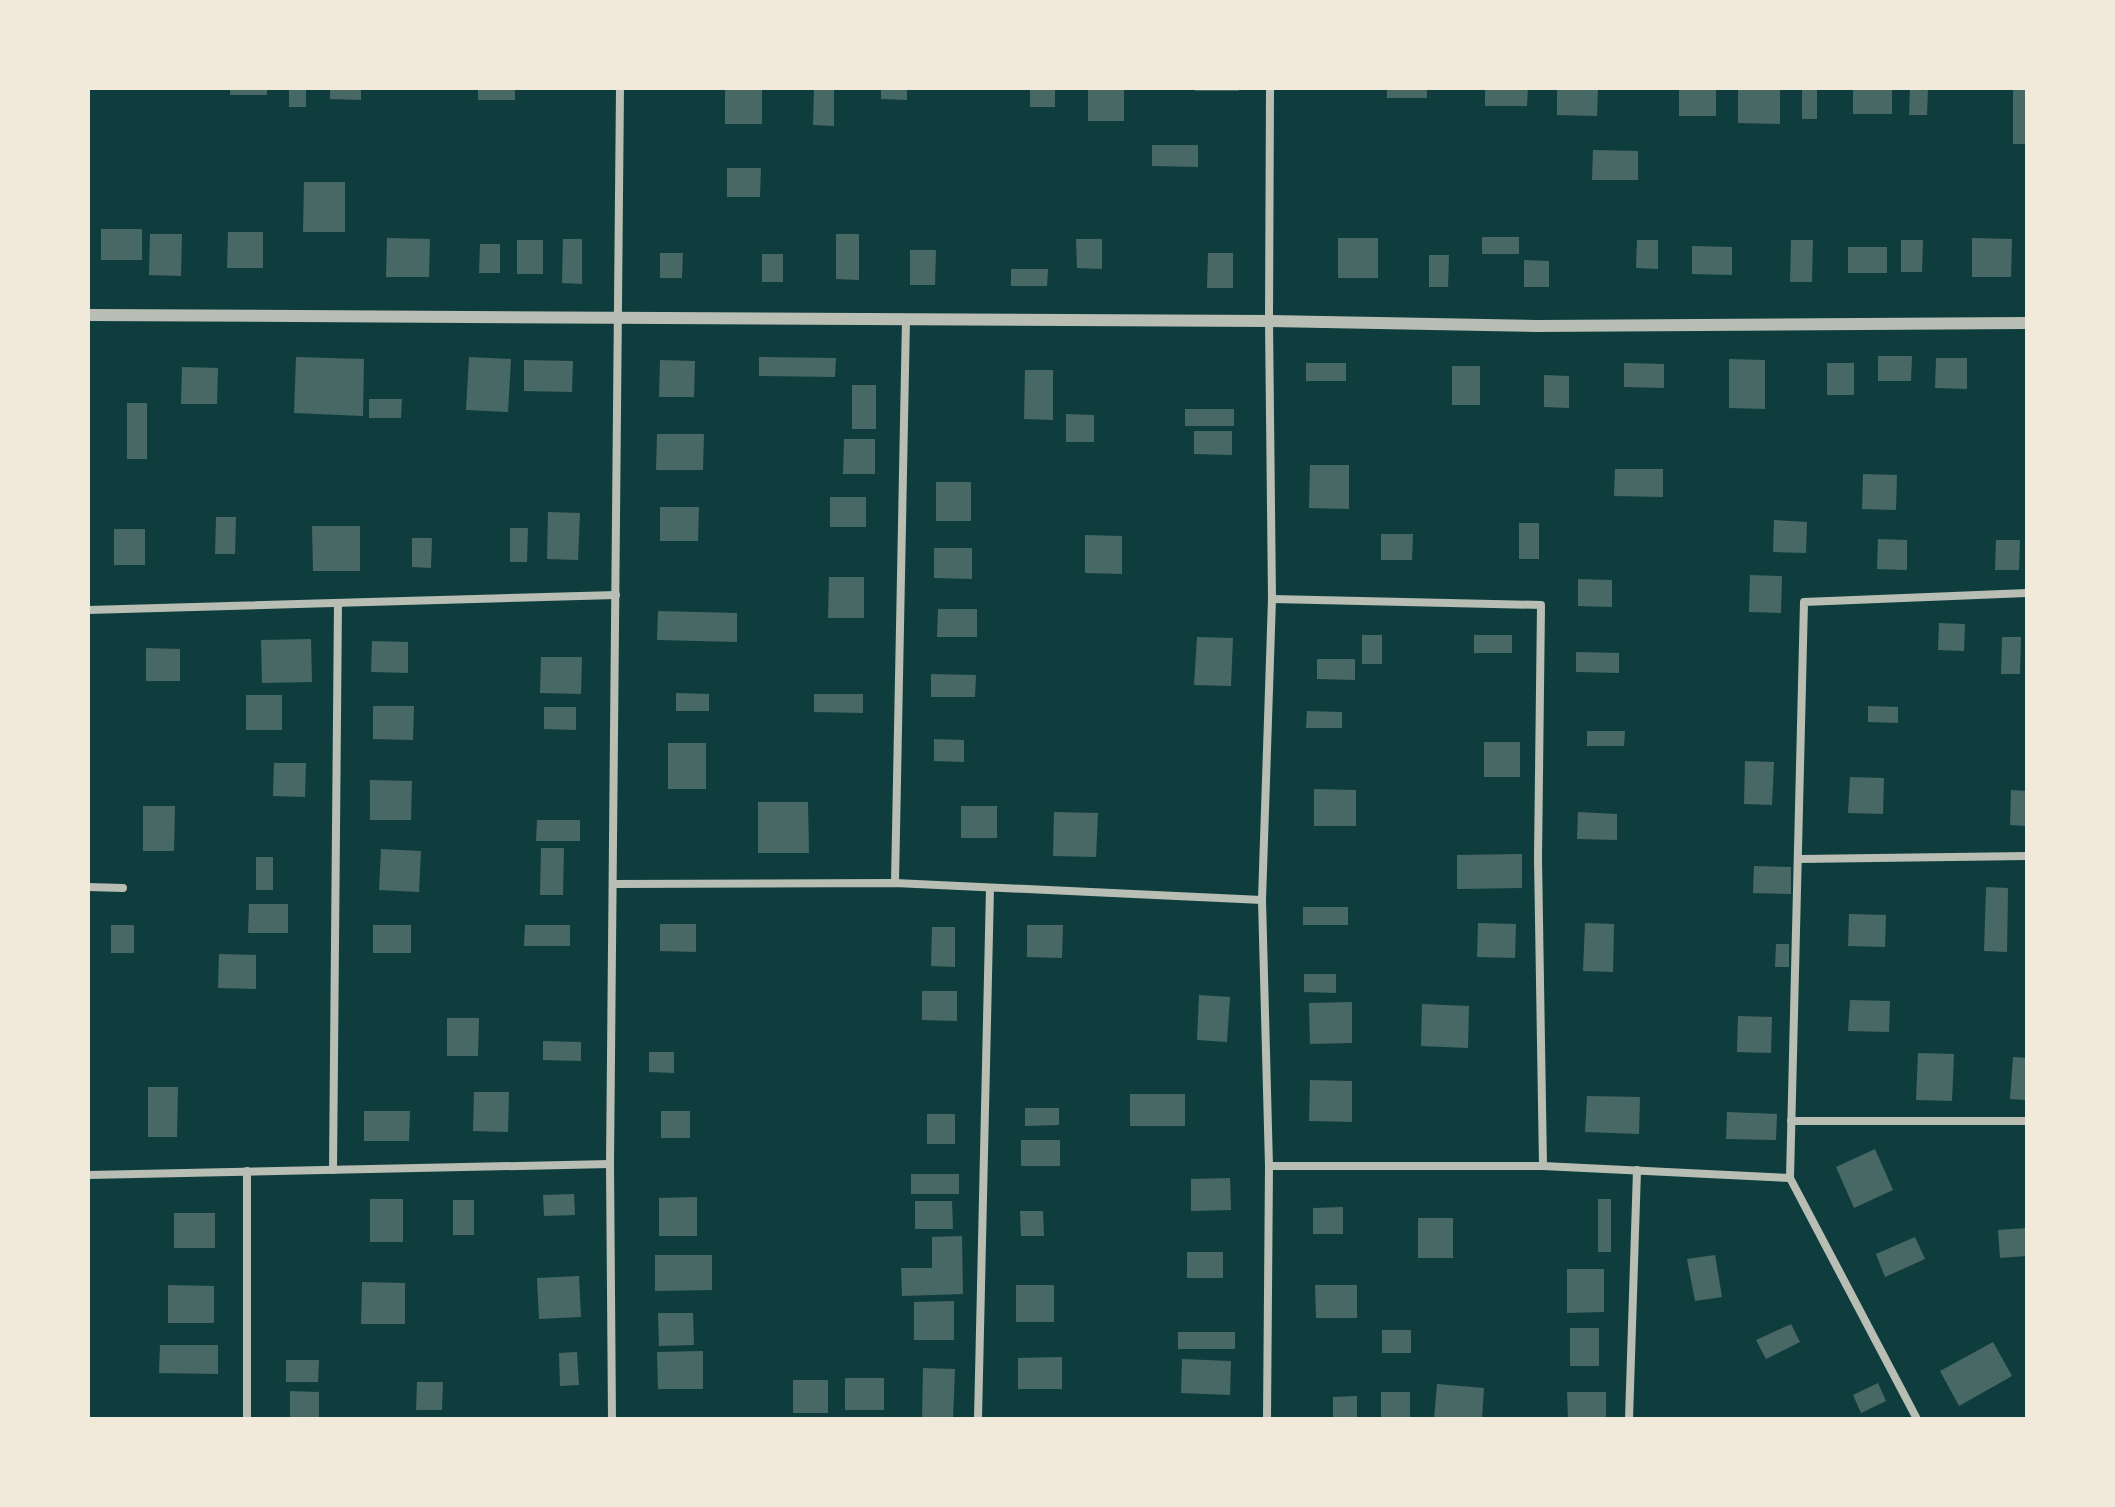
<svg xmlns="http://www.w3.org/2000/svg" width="2115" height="1507" viewBox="0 0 2115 1507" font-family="Rubik,sans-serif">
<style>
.building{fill:#486865}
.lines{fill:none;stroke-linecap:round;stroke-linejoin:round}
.minor{stroke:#b8beb3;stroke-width:8}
.tertiary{stroke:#b8beb3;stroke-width:12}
</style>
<rect width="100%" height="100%" fill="#0f3d3e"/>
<!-- building -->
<g class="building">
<rect x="230" y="88" width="37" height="7"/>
<rect x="289" y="88" width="17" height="19"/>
<polygon points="330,88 361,88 361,100 330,99"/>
<rect x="478" y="88" width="37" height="12"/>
<rect x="725" y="88" width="37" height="36"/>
<polygon points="814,88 834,88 834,126 813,125"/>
<polygon points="881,88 907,88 907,100 881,99"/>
<rect x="1030" y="88" width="25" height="19"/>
<rect x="1088" y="88" width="36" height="33"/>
<rect x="1195" y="88" width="44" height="3"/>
<rect x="1387" y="88" width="40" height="10"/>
<polygon points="1485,88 1528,88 1527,106 1485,106"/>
<polygon points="1557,88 1598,88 1597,116 1557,115"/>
<rect x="1679" y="88" width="37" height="28"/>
<polygon points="1738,88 1780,88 1780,124 1738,123"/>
<rect x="1802" y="88" width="15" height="31"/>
<polygon points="1910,88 1928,88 1927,115 1909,115"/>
<rect x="2013" y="88" width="14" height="56"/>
<rect x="1853" y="90" width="39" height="24"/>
<polygon points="1152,145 1198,145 1198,167 1152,166"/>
<polygon points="1593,150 1638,151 1638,180 1592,180"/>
<polygon points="727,168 761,168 760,197 727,197"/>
<polygon points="304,182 345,182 345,232 303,232"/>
<rect x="101" y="229" width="41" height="31"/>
<polygon points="228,232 263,232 263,268 227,268"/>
<polygon points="150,234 182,234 181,276 149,275"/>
<polygon points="836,234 859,234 859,280 836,279"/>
<rect x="1482" y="237" width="37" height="17"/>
<polygon points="387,238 430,239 429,277 386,277"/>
<rect x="1338" y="238" width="40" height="40"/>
<polygon points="1972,238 2012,239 2011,277 1972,277"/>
<polygon points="563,239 582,239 582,284 562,283"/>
<polygon points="1076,239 1102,239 1102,269 1077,268"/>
<rect x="517" y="240" width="26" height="34"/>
<polygon points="1637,240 1658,240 1658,269 1636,268"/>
<polygon points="1791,240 1813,240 1812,282 1790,282"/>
<polygon points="1901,240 1923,240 1922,272 1901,272"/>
<polygon points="480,244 500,244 500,273 479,273"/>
<polygon points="1692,246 1732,247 1732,275 1692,274"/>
<rect x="1848" y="247" width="39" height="26"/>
<polygon points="910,250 936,250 935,285 910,285"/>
<polygon points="660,253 683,253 682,278 660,278"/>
<polygon points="1208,253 1233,253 1233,288 1207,288"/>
<rect x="762" y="254" width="21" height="28"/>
<polygon points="1429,255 1449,255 1448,287 1429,287"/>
<polygon points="1524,260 1549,261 1549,287 1524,287"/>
<polygon points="1011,269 1048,269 1047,286 1011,286"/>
<polygon points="1878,356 1912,356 1911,381 1878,381"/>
<polygon points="296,357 364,359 363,416 294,413"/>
<polygon points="469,357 511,359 508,412 466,410"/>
<polygon points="759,357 836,358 835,377 759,376"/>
<polygon points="1936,358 1967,358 1967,389 1935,388"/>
<polygon points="1729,359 1765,360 1765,409 1729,408"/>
<polygon points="524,360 573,361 572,392 524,391"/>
<polygon points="660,360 695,361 694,397 659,397"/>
<rect x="1306" y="363" width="40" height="18"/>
<polygon points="1624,363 1664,364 1664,388 1624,387"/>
<rect x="1827" y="363" width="27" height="32"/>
<rect x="1452" y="366" width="28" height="39"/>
<polygon points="182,367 218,368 217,404 181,404"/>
<polygon points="1025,370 1053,370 1053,420 1024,419"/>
<polygon points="1544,375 1569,376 1569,408 1544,407"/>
<rect x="852" y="385" width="24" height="44"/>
<polygon points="369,399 402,399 401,418 369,418"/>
<rect x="127" y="403" width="20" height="56"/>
<rect x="1185" y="409" width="49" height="17"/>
<polygon points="1066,414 1094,415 1094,442 1066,442"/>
<polygon points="1194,431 1232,431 1232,455 1194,454"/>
<polygon points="657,434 704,434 703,470 656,470"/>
<polygon points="844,439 875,439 875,474 843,474"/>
<polygon points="1310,465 1349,465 1349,509 1309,508"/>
<polygon points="1615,469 1663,469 1663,497 1614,496"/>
<polygon points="1863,474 1897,475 1896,510 1862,509"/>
<rect x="936" y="482" width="35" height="39"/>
<rect x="830" y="497" width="36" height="30"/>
<polygon points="660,507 699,507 698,541 660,541"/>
<polygon points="548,512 580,513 578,560 547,559"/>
<polygon points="216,517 236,517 235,554 215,554"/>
<polygon points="1774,520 1807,522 1806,553 1773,552"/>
<rect x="1519" y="523" width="20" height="36"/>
<polygon points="312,526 360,526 360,571 313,571"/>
<polygon points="510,528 528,528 527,562 510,562"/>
<rect x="114" y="529" width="31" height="36"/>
<polygon points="1381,534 1413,534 1412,560 1381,560"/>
<polygon points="1085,535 1122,536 1122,574 1085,573"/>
<polygon points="412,538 432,538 431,568 412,567"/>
<polygon points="1878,539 1907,540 1907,570 1877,569"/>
<polygon points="1996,540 2020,540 2019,570 1995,570"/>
<polygon points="934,548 972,548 972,579 934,578"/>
<polygon points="1750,575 1782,576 1781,613 1749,612"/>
<polygon points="829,577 864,577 864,618 828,618"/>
<polygon points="1578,579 1612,580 1612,607 1578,606"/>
<polygon points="938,609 977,609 977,637 937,637"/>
<polygon points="658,611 737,613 737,642 657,640"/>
<polygon points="1939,623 1965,624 1964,651 1938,650"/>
<rect x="1362" y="635" width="20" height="29"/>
<rect x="1474" y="635" width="38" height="18"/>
<polygon points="1197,637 1233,638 1231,686 1194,685"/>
<polygon points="2002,637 2021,637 2020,674 2001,674"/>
<polygon points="311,639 312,682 262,683 261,640"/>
<polygon points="372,641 408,642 408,673 371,672"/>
<polygon points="146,648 180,649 180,681 146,681"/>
<polygon points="1576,652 1619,653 1619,673 1576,672"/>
<polygon points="541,657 582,657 581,694 540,693"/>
<polygon points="1317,659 1355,659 1355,680 1317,679"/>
<polygon points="931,674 976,675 975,697 931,697"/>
<polygon points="676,693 709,694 709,711 676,711"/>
<polygon points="814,694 863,694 863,713 814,712"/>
<rect x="246" y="695" width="36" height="35"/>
<polygon points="373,706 414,706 413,740 373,739"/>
<polygon points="1868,706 1898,707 1898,723 1868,722"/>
<polygon points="544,707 576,707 576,730 544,729"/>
<polygon points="1307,711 1342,712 1342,728 1306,728"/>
<polygon points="1587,731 1625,731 1624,746 1587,746"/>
<polygon points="934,739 964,740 964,762 934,761"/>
<rect x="1484" y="742" width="36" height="35"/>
<rect x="668" y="743" width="38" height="46"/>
<polygon points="1745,761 1774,762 1772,805 1744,804"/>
<polygon points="274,763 306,763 305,797 273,796"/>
<polygon points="1850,777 1884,778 1883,814 1848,813"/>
<polygon points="370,780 412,781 411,820 370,820"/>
<polygon points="1314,789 1356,790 1356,826 1314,826"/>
<polygon points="2011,790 2027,791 2027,826 2010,825"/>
<polygon points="758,802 808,802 809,853 758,853"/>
<polygon points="143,806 175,806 174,851 143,851"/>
<rect x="961" y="806" width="36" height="32"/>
<polygon points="1054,812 1098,813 1096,857 1053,856"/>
<polygon points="1578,812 1617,814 1617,840 1577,839"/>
<polygon points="537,820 580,820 580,841 536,841"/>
<polygon points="541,848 564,848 563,895 540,895"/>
<polygon points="381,849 421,851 419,892 379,890"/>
<polygon points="1522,854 1522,888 1457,889 1457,855"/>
<rect x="256" y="857" width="17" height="33"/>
<polygon points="1754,866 1791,867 1791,894 1753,893"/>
<polygon points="1986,887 2008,888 2007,952 1984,951"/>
<polygon points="249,904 288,904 288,933 248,933"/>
<rect x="1303" y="907" width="45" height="18"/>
<polygon points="1849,914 1886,915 1885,947 1848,946"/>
<polygon points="1478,923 1516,924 1515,958 1477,957"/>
<polygon points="1585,923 1614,924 1613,972 1583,971"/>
<polygon points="660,924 696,924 696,952 660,951"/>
<rect x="111" y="925" width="23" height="28"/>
<rect x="373" y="925" width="38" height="28"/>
<polygon points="525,925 570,925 570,946 524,946"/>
<polygon points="1027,925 1063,925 1062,958 1027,957"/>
<polygon points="932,927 955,927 955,967 931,966"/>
<polygon points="1776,944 1789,944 1789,967 1775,967"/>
<polygon points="219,954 256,955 256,989 218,988"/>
<polygon points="1304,974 1336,974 1336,993 1304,992"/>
<polygon points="922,991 957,991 957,1021 922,1020"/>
<polygon points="1199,995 1230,997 1227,1042 1197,1040"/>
<polygon points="1850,1000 1890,1001 1889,1032 1848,1031"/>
<polygon points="1352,1002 1352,1043 1310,1044 1309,1003"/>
<polygon points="1422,1004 1469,1006 1468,1048 1421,1046"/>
<polygon points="1738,1016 1772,1017 1771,1053 1737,1052"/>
<polygon points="447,1018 479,1018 478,1056 447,1056"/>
<polygon points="543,1041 581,1042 581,1061 543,1060"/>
<polygon points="649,1052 674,1052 674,1073 649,1072"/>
<polygon points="1918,1053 1954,1054 1952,1101 1916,1100"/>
<polygon points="2013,1057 2027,1058 2027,1100 2010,1099"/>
<polygon points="1310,1080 1352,1081 1352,1122 1309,1121"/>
<polygon points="148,1087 178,1087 177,1137 148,1137"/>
<polygon points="474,1092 509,1092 508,1132 473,1131"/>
<rect x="1130" y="1094" width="55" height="32"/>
<polygon points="1587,1096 1640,1097 1639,1134 1585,1132"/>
<polygon points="1025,1108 1059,1108 1059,1125 1025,1126"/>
<polygon points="364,1111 410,1111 409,1141 364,1141"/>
<rect x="661" y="1111" width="29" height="27"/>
<polygon points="1727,1112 1777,1114 1776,1140 1726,1139"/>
<rect x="927" y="1114" width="28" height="30"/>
<rect x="1021" y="1140" width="39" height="26"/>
<polygon points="1875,1149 1893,1190 1854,1208 1836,1167"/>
<rect x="911" y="1174" width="48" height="20"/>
<polygon points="1230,1178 1231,1210 1191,1211 1191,1179"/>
<polygon points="574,1194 575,1215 544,1216 543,1195"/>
<polygon points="697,1197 697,1236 659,1236 659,1198"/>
<rect x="370" y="1199" width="33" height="43"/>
<rect x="1598" y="1199" width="13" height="53"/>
<rect x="453" y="1200" width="21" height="35"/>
<polygon points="915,1201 952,1201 953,1229 915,1229"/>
<polygon points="1343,1207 1343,1234 1313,1234 1313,1208"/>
<polygon points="1020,1211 1043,1211 1044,1236 1021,1236"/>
<rect x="174" y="1213" width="41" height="35"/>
<rect x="1418" y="1218" width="35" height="40"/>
<polygon points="2027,1228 2027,1256 2000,1258 1998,1230"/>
<polygon points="962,1236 963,1294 902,1296 901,1268 932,1268 932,1237"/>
<polygon points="1915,1237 1925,1259 1885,1277 1876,1254"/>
<rect x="1187" y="1252" width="36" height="26"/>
<polygon points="655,1255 712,1255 712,1290 655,1291"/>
<polygon points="1715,1255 1722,1297 1695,1301 1687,1259"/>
<polygon points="1567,1269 1604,1269 1604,1312 1567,1313"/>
<polygon points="579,1276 581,1317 539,1319 537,1278"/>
<polygon points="362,1282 405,1283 405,1324 361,1324"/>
<polygon points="168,1285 214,1286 214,1323 168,1323"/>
<rect x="1016" y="1285" width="38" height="37"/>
<polygon points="1315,1285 1357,1285 1357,1318 1316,1318"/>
<polygon points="954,1301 954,1340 914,1340 914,1302"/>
<polygon points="658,1313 693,1313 694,1345 659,1346"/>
<polygon points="1791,1324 1800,1342 1766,1359 1756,1340"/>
<rect x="1570" y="1328" width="29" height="38"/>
<rect x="1382" y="1330" width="29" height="23"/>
<rect x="1178" y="1332" width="57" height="17"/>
<polygon points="1993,1342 2012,1376 1959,1406 1940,1371"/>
<polygon points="160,1345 218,1345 218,1374 159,1373"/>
<polygon points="703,1351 703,1389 658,1389 657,1352"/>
<polygon points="577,1352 579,1385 560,1386 559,1353"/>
<polygon points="1062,1357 1062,1389 1018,1389 1018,1358"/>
<polygon points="1182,1359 1231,1361 1230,1395 1181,1393"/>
<polygon points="286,1360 319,1360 318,1382 286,1382"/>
<polygon points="923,1368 955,1369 953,1419 922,1419"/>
<rect x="845" y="1378" width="39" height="32"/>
<rect x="793" y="1380" width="35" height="33"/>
<polygon points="417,1382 443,1382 442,1410 416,1410"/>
<polygon points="1878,1383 1886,1401 1861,1413 1853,1395"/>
<polygon points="1437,1384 1484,1388 1482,1419 1434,1419"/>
<polygon points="290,1391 319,1392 319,1419 290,1419"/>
<rect x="1381" y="1392" width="29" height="27"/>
<polygon points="1567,1392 1606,1392 1606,1419 1568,1419"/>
<polygon points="1357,1396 1357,1418 1333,1417 1333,1397"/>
</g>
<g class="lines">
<!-- minor -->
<g class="minor">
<polyline points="1272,599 1541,605 1538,858 1543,1166"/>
<polyline points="88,610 616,595"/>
<polyline points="1798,859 2027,856"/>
<polyline points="895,883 906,319"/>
<polyline points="613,884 895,883 1262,900"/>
<polyline points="88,887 123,888"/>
<polyline points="1791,1121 2027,1121"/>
<polyline points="1269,1166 1543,1166 1790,1178"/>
<polyline points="333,1170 338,603"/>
<polyline points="88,1175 610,1164"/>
<polyline points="247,1419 247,1171"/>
<polyline points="612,1419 610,1164 620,88"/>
<polyline points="978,1419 990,888"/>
<polyline points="1267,1419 1269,1166 1262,900 1272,599 1269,321 1270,88"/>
<polyline points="1629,1419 1637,1170"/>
<polyline points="1917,1419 1790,1178 1804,602 2027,593"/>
</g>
<!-- tertiary -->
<polyline class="tertiary" points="88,315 1269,321 1536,326 2027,323"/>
</g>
<!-- border -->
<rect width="2115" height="1507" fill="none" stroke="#f1e9da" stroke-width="180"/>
</svg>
